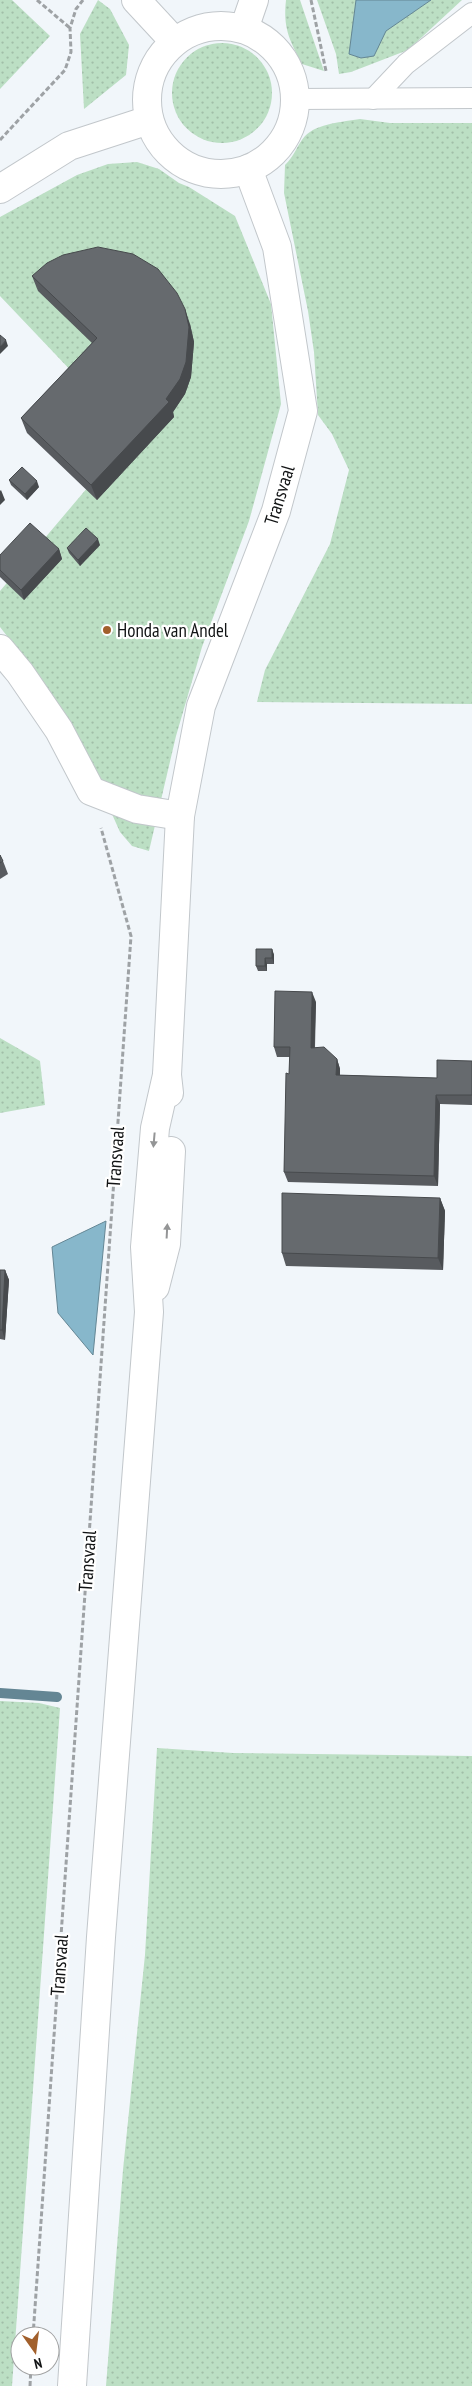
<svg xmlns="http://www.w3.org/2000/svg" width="472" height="2386" viewBox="0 0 472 2386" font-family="'PT Sans Narrow',sans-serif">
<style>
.grass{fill:url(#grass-dots)}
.water{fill:#87b7cb;stroke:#648694}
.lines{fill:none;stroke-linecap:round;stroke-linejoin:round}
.stream{stroke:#648694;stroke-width:10}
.service-casing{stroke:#c2c7cb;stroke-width:22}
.minor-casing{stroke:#c2c7cb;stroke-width:30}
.tertiary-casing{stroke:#c2c7cb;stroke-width:30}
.path{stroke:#9ea2a5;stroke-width:3;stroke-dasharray:5 2.5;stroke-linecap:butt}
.service{stroke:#fff;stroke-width:20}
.minor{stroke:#fff;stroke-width:28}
.tertiary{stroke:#fff;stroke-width:28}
.wall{fill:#585b5f}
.shaded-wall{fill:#474a4d}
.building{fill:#666a6e;stroke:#474a4d}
.oneway{fill:#949596}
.poi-dot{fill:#a2602c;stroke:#fff;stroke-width:2}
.labels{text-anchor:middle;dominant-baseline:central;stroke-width:4.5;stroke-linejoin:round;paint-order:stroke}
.street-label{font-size:19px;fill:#121415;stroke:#fff}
.poi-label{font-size:19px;fill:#121415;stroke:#fff;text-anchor:start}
</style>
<defs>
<pattern id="grass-dots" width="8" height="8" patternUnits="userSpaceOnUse" patternTransform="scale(1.25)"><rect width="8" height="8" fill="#bcdfc4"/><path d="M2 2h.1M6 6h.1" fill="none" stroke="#a1bea8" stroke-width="1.8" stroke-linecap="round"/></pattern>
</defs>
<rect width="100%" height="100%" fill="#f1f6fa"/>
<!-- grass -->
<g class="grass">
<polygon points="0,0 12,0 50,36 0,89"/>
<polygon points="98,0 110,9 129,45 126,75 84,109 80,34"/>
<path d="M286,0H300L324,71L302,64C289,39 283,28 286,0Z"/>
<polygon points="317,0 356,0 356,9 374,56 385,31 431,0 462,0 408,50 351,72 339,74 336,54"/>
<circle cx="222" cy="93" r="50"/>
<path d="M360,119L390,123H472V704L257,702L265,670L330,544L349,470L332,434L318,415L314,352L308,311L284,193L285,165C294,157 297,145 305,136C318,123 343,122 360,119Z"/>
<polygon points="137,162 159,169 179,183 189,187 235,216 271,304 281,404 249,521 202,647 176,736 149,851 132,846 120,832 86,756 46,686 0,627 0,591 132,435 0,296 0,217 77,175 108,164"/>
<polygon points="0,1038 40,1061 45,1105 0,1113"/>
<polygon points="0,1701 39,1703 60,1708 12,2386 0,2386"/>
<polygon points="157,1748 233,1753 472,1756 472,2386 106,2386 123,2170 145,1955"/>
</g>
<!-- water -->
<g class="water">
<polygon points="356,0 431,0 386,31 374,56 361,58 349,54"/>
<polygon points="106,1221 93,1355 58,1313 52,1247"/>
</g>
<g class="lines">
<!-- stream -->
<polyline class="stream" points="0,1693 57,1697"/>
<!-- service casing -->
<g class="service-casing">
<g id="service">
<polyline points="296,99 472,98"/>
<polyline points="373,99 406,64 472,13"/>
</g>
</g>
<!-- minor casing -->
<g class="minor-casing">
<polyline id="minor" points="0,649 20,673 59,730 91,791 137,809 180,816"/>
</g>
<!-- tertiary casing -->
<g class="tertiary-casing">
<g id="tertiary">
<polyline points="136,0 174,41"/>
<circle cx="221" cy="100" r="74"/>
<polyline points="244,29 254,0"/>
<polyline points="0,189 69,146 149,120"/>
<polyline points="169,1093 167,1075 180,816 201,706 276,511 303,411 277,247 248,169"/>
<polyline points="155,1287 166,1244 171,1151"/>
<polyline points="72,2386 101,1937 149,1312 145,1247 155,1128 167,1075"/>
</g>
</g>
<!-- path -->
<g class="path">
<polyline points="37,0 70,28"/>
<polyline points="311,0 326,71"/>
<polyline points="0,140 65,70 71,52 70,28 76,9 83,0"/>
<polyline points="33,2336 131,936 101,828"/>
<polyline points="30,2386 31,2366"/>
</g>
<!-- service -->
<use href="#service" class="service"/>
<!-- minor -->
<use href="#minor" class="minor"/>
<!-- tertiary -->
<use href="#tertiary" class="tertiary"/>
</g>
<!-- wall -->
<g class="wall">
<polygon points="32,276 190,324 194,342 191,377 185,394 173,412 174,417 97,500 27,433 21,418 92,343 38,291"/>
<polygon points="9,480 39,487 27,500 11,485"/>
<polygon points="100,545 80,566 69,553 67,548"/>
<polygon points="59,549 62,559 24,600 0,577 0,555"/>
<polygon points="0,855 3,861 8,874 0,879"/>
<polygon points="272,949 274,955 274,964 267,964 267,971 258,971 256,966"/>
<polygon points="316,1002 315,1048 337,1059 340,1069 340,1075 437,1078 472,1061 472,1105 440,1104 438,1186 288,1182 284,1172 290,1057 277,1057 274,1047"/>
<polygon points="440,1198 445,1211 443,1270 286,1266 282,1253"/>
<polygon points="0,1270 5,1270 9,1280 5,1340 0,1339"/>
</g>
<!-- shaded-wall -->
<g class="shaded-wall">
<polygon points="185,309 190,324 194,342 191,377 185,394 173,412 174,417 97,500 91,485 166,399"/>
<polygon points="6,340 8,346 0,354 0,347"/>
<polygon points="37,481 39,487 27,500 25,494"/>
<polygon points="1,490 5,500 0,505 0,491"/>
<polygon points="98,539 100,545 80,566 78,560"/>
<polygon points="59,549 62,559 24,600 21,590"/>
<polygon points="272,949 274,955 274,964 272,958"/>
<polygon points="265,958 267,964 267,971 265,966"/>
<polygon points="312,992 316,1002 314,1058 311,1048"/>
<polygon points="337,1059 340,1069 340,1084 336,1075"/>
<polygon points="436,1095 440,1104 438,1186 434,1176"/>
<polygon points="440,1198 445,1211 443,1270 438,1258"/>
<polygon points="5,1270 9,1280 5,1340 2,1330"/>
</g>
<!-- building -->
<g class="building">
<polygon points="98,247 133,254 158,269 177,293 185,309 189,327 186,362 180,379 166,399 169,402 91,485 21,418 97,338 32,276 47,263 63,255"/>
<polygon points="0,335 6,340 0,347"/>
<polygon points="22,467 37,481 25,494 9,480"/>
<polygon points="30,523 59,549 21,590 0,570 0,555"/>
<polygon points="86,528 98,539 78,560 67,548"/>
<polygon points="0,855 3,861 0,863"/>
<polygon points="256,949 272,949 272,958 265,958 265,966 256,966"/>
<polygon points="275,991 312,992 311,1048 324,1047 337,1059 336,1075 437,1078 437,1060 472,1061 472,1095 436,1095 434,1176 284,1172 286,1073 289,1074 290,1047 274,1047"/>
<polygon points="282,1193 440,1198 438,1258 282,1253"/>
<polygon points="0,1270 5,1270 2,1330 0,1330"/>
</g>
<!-- one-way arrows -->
<defs><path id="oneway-solid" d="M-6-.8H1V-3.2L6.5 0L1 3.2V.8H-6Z" transform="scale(1.25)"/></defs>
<g class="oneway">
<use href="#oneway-solid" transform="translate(154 1140) rotate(95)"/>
<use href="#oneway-solid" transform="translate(167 1231) rotate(-87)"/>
</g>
<!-- markers -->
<circle class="poi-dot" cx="107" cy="630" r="5"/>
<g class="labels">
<!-- street labels -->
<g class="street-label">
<text transform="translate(279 495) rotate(-73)">Transvaal</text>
<text transform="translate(115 1157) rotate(-86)">Transvaal</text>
<text transform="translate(87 1561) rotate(-86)">Transvaal</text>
<text transform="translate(59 1965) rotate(-86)">Transvaal</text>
</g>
<!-- poi labels -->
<g class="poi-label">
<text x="117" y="630">Honda van Andel</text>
</g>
</g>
<!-- north arrow -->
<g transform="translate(35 2351) rotate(166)"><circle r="24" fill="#ffffff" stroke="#a0a1a1"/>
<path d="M0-4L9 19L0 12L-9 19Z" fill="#a2602c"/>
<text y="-8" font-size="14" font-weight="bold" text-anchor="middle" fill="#121415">N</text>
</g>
</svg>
